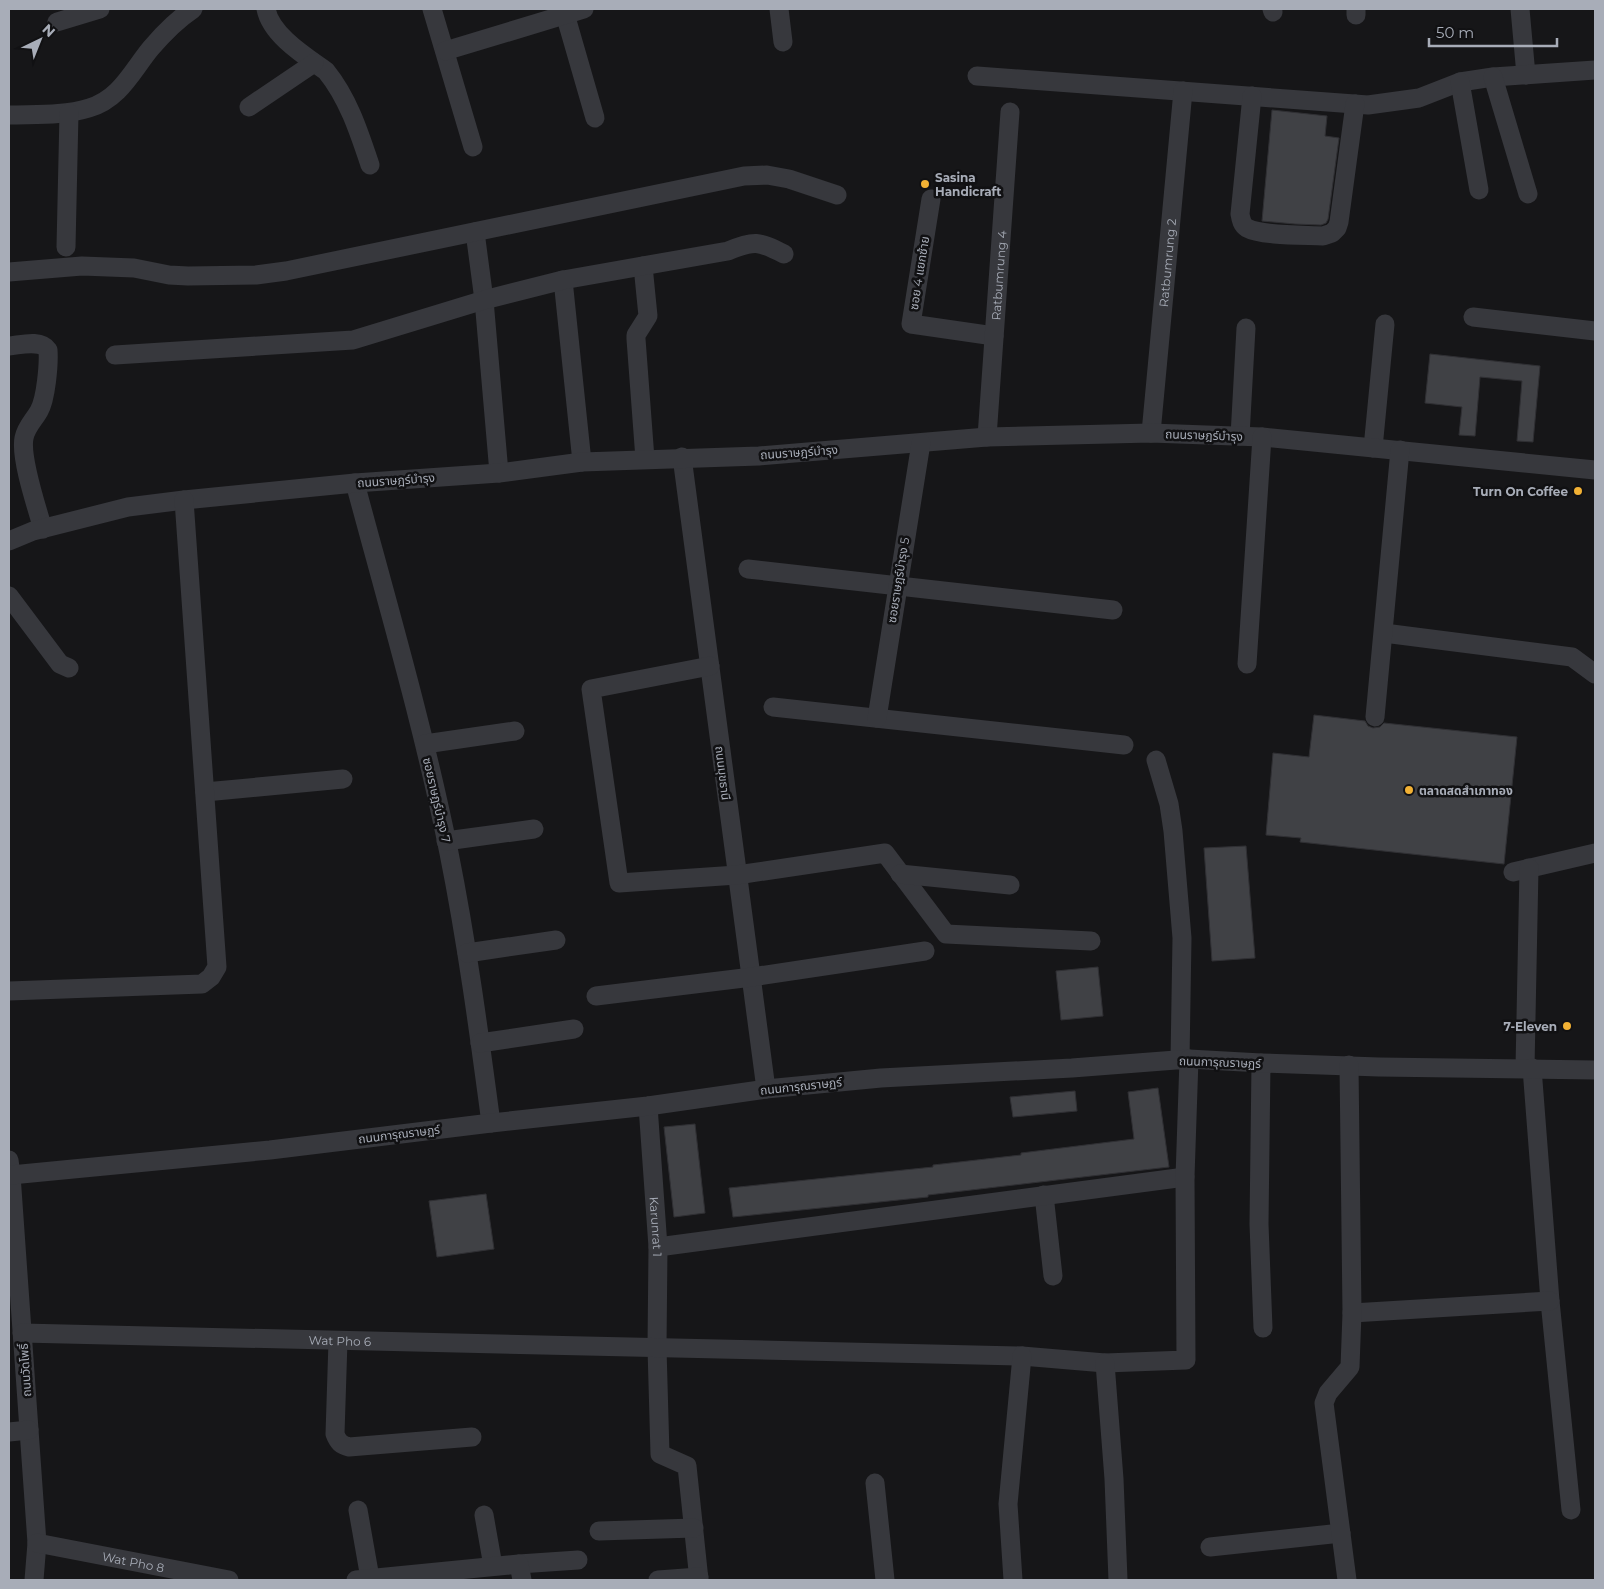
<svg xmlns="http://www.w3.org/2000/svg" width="1604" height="1589" viewBox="0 0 1604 1589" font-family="Montserrat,'Noto Sans Thai',sans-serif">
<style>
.building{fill:#404145;stroke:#303034}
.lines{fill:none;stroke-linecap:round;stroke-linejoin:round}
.minor{stroke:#37383d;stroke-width:19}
.poi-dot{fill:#f2b134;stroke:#111113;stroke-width:2}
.labels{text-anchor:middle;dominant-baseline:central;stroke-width:5;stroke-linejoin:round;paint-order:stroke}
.poi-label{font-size:12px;font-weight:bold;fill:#a8adb8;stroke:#111113;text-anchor:start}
.street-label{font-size:12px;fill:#a8adb8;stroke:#111113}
</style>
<rect width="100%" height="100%" fill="#161618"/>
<!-- building -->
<g class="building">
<polygon points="1272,110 1327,116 1325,136 1339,138 1328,219 1326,223 1321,225 1295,224 1262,221"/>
<polygon points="1430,354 1540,366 1533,442 1517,441 1522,381 1480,377 1475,436 1459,435 1462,407 1425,403"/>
<polygon points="1314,715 1365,721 1368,726 1373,728 1380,727 1384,723 1517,737 1504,864 1300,842 1301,838 1266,835 1273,753 1309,757"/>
<polygon points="1246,846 1255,958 1212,961 1204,848"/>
<polygon points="1098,967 1103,1016 1061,1020 1056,971"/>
<polygon points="1158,1088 1169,1167 928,1195 928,1197 733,1217 729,1188 933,1167 933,1165 1021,1155 1021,1153 1134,1139 1128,1092"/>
<polygon points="1075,1091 1077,1111 1013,1117 1010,1097"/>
<polygon points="695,1124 705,1213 674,1217 664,1127"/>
<polygon points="486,1194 494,1249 437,1257 429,1201"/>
</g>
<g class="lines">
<!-- minor -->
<g class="minor">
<path d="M266,9C271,35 305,56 326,71C348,98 359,132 370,165"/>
<polyline points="432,9 473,147"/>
<polyline points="779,9 783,42"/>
<polyline points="1272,9 1273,12"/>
<polyline points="1356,9 1356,15"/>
<polyline points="1520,9 1526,75"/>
<polyline points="565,14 595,118"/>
<polyline points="57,22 100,9"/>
<polyline points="445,51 584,9"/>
<polyline points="977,76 1368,105 1419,98 1460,82 1493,77 1595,70"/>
<polyline points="1493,77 1528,194"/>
<polyline points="1460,82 1479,190"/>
<path d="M1252,96L1240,214C1241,220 1242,225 1247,228C1261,236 1305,235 1323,236L1332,233L1337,228L1339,222L1355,104"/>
<polyline points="249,107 314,63"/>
<path d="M9,115C35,114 63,116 89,108C120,99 132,71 151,48C163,34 178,19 193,9"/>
<polyline points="931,199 911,324 994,336"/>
<polyline points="475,232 484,300 499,473"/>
<polyline points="66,247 69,113"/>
<polyline points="643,266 648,316 636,335 636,339 645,459"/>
<polyline points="9,272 82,266 134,268 169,275 188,276 256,275 286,271 744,176 767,175 789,179 837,195"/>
<polyline points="563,280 582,462"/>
<polyline points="1473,317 1595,331"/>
<path d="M9,346C21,345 40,339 48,350C49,364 46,399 39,411C34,420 26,427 24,438C20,458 37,508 43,529"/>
<path d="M115,355L353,340L484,300L563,280L728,251C754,240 759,241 784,254"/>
<path id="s1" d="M1151,433L1183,91"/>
<polyline points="1240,436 1246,328"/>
<path id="s2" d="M987,437L1010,112"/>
<polyline points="1373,448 1385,324"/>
<polyline points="682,457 766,1089"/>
<path d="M355,483C388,606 424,729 449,853C467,943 479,1033 491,1123"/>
<polyline points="9,541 33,531 128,507 184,500 355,483 499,473 582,462 759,456 987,437 1151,433 1262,437 1595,470"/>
<polyline points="748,569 1113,610"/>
<polyline points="9,596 60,664 69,668"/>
<polyline points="1384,633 1572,657 1595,674"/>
<polyline points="1247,664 1262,437"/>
<polyline points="710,666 591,689 619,883 737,875 885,853 946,934 1091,941"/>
<polyline points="773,707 1124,745"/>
<polyline points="1375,717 1400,450"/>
<polyline points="877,718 921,443"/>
<polyline points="425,744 515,731"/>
<polyline points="1156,760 1169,804 1173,831 1182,938 1180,1060"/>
<polyline points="205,792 343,779"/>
<polyline points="446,841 534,829"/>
<polyline points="1513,872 1595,853"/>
<polyline points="900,874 1010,885"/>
<polyline points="467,953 556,940"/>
<polyline points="9,991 202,984 211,977 217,967 184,500"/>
<polyline points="596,996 752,977 925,951"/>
<polyline points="480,1043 574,1029"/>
<polyline points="1261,1063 1259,1224 1263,1328"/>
<polyline points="1525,1068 1529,868"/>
<polyline points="1532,1068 1550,1301 1571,1510"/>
<path id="s3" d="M648,1106L658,1247L657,1348L660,1454L687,1466L699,1580"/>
<polyline points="9,1160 11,1175 37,1543 34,1580"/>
<polyline points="11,1175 270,1150 491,1123 648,1106 766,1089 881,1078 1072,1068 1189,1059 1261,1063 1379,1067 1595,1070"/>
<polyline points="1044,1195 1053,1276"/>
<polyline points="658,1247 1185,1177"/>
<polyline points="1352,1313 1550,1301"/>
<path id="s4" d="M22,1333L1022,1356L1105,1363L1186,1360L1185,1177L1189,1059"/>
<path d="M338,1341L335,1434C338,1442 341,1445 349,1447L472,1437"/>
<polyline points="1105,1363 1114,1479 1118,1580"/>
<polyline points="9,1432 29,1430"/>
<polyline points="875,1483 885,1580"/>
<polyline points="358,1510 370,1578"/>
<polyline points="484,1515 493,1566"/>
<polyline points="599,1531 694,1528"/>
<path id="s5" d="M37,1543L229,1580"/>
<polyline points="1210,1547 1341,1533"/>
<polyline points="519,1564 578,1560"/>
<polyline points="356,1580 519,1564 522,1580"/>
<polyline points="658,1580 699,1577"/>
<polyline points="1013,1580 1008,1504 1022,1356"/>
<polyline points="1347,1580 1324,1403 1328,1393 1350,1367 1352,1313 1349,1065"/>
</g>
</g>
<!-- markers -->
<g class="poi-dot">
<circle cx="925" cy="184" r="5"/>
<circle cx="1578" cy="491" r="5"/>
<circle cx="1409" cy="790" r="5"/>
<circle cx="1567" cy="1026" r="5"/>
</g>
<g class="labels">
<!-- poi labels -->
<g class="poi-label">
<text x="935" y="177">Sasina<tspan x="935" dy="14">Handicraft</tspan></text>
<text x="1568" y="491" text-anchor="end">Turn On Coffee</text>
<text x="1419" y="790">ตลาดสดสำเภาทอง</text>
<text x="1557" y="1026" text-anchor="end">7-Eleven</text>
</g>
<!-- street labels -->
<g class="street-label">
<text stroke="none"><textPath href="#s1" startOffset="171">Ratbumrung 2</textPath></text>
<text transform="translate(919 273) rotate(-81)">ซอย 4 แยกซ้าย</text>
<text stroke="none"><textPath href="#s2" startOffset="162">Ratbumrung 4</textPath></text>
<text transform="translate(1204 435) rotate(2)">ถนนราษฎร์บำรุง</text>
<text transform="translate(799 452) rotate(-4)">ถนนราษฎร์บำรุง</text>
<text transform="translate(396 480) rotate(-4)">ถนนราษฎร์บำรุง</text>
<text transform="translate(898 580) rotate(-81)">ซอยราษฎร์บำรุง 5</text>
<text transform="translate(723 773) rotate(83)">ถนนมุขธานี</text>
<text transform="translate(437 800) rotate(77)">ซอยราษฎร์บำรุง 7</text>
<text transform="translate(1220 1062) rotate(2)">ถนนการุณราษฏร์</text>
<text transform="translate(801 1086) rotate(-6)">ถนนการุณราษฏร์</text>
<text transform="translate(399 1134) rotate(-7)">ถนนการุณราษฏร์</text>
<text stroke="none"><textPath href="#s3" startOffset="121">Karunrat 1</textPath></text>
<text stroke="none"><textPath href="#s4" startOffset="318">Wat Pho 6</textPath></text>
<text transform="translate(25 1370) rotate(-94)">ถนนวัดโพธิ์</text>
<text stroke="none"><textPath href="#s5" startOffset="98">Wat Pho 8</textPath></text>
</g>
</g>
<!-- border -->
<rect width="1604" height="1589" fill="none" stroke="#a8adb8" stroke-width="20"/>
<!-- north arrow -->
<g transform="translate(40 40) rotate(43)" stroke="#111113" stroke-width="4" paint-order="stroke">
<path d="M0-4L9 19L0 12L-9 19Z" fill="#a8adb8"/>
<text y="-8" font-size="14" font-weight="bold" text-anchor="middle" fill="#a8adb8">N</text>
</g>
<!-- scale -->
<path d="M1429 38v8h128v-8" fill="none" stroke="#a8adb8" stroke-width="2.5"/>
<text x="1436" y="38" font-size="15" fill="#a8adb8" stroke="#111113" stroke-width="4" paint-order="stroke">50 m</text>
</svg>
